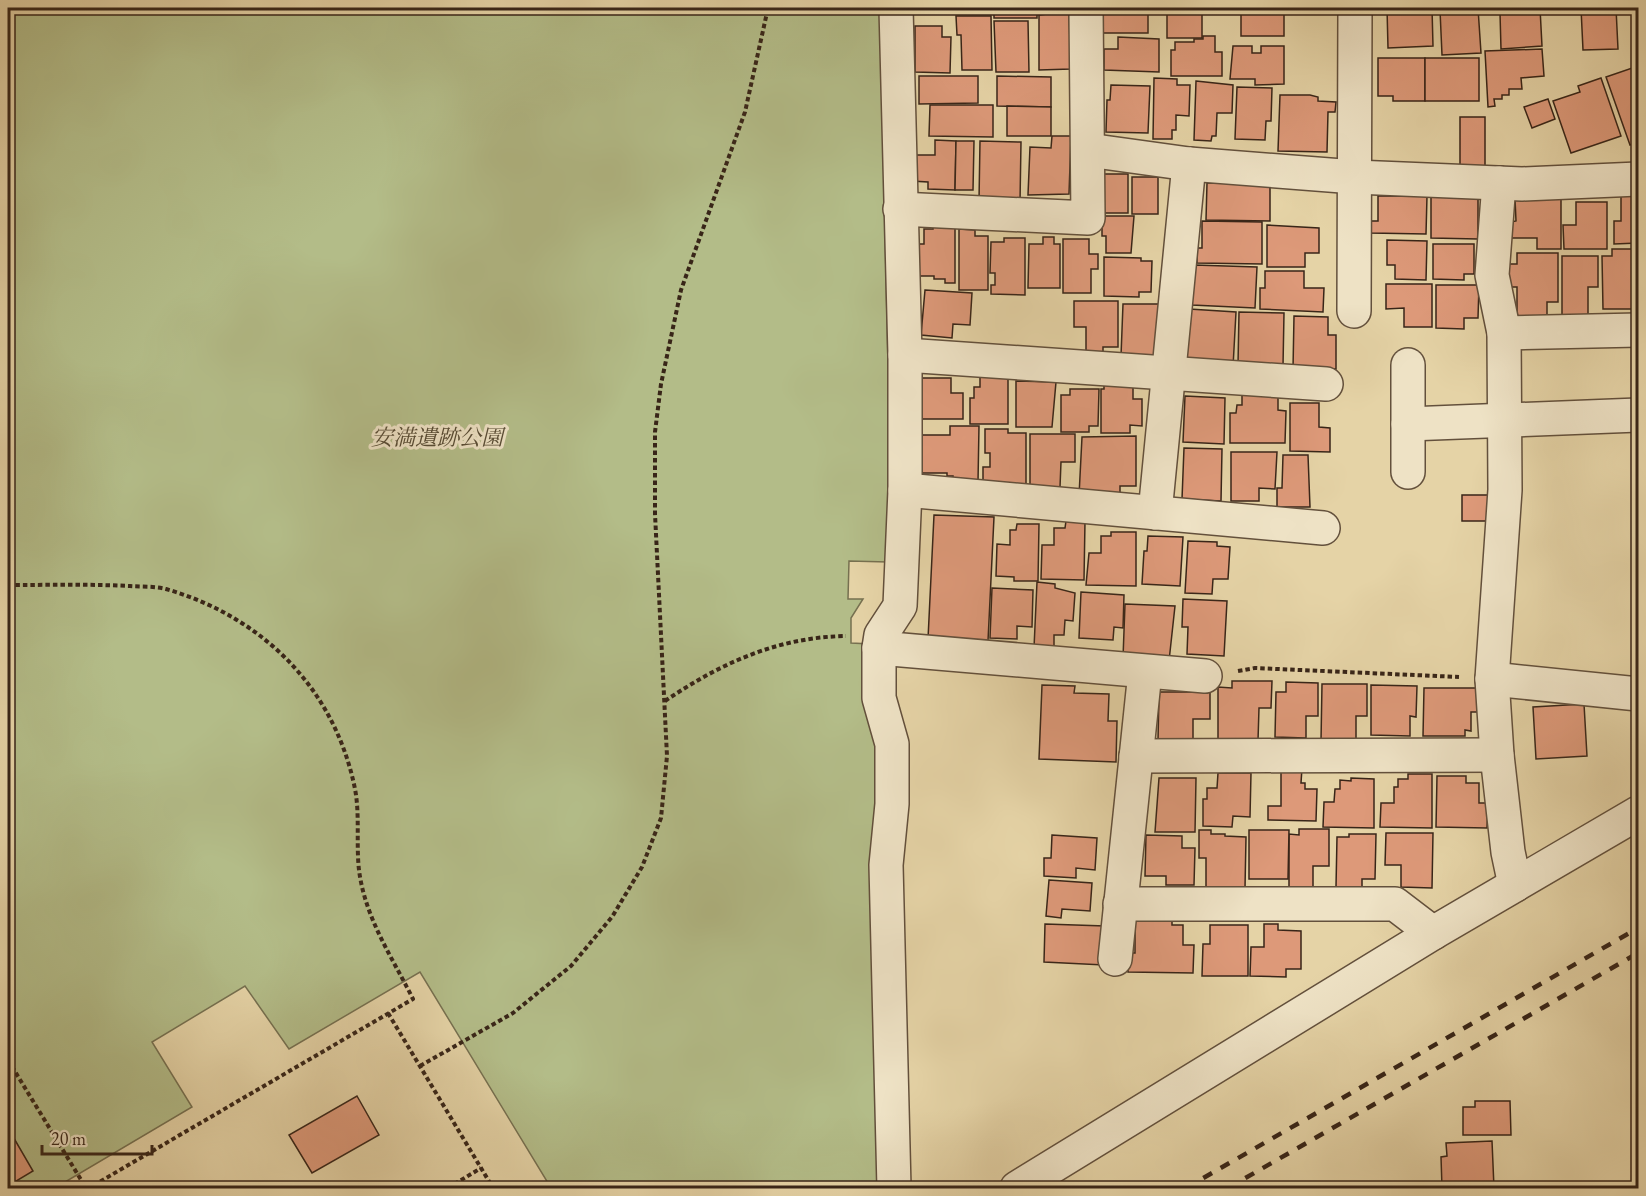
<svg xmlns="http://www.w3.org/2000/svg" width="1646" height="1196" viewBox="0 0 1646 1196" font-family="'EB Garamond','Noto Serif JP',serif">
<style>
.green{fill:#b3bc88;stroke:#767050;stroke-width:1.5}
.building{fill:#dd9979;stroke:#382518;stroke-width:1.5}
.lines{fill:none;stroke-linecap:round;stroke-linejoin:round}
.minor-casing{stroke:#63503c;stroke-width:36}
.tertiary-casing{stroke:#63503c;stroke-width:36}
.path{stroke:#382518;stroke-width:4;stroke-dasharray:4.5 3;stroke-linecap:butt}
.minor{stroke:#eee2c5;stroke-width:33}
.tertiary{stroke:#eee2c5;stroke-width:33}
.rail{stroke:#382518;stroke-width:4.5;stroke-dasharray:10 10;stroke-linecap:butt}
.labels{text-anchor:middle;dominant-baseline:central;stroke-width:6;stroke-linejoin:round;paint-order:stroke}
.park-label{font-size:22px;font-style:italic;fill:#574b34;stroke:#eee2c5}
</style>
<rect width="100%" height="100%" fill="#e5d3a6"/>
<filter id="stains"><feTurbulence type="fractalNoise" baseFrequency=".00333" numOctaves="4"/><feColorMatrix values="0 0 0 0 .2 0 0 0 0 .09 0 0 0 0 .02 0 0 0 .5 -.17"/></filter>
<radialGradient id="worn" r=".72"><stop offset=".6" stop-color="#630" stop-opacity="0"/><stop offset="1" stop-color="#630" stop-opacity=".3"/></radialGradient>
<!-- green -->
<polygon class="green" points="8,8 880,8 890,454 888,562 849,561 848,599 863,599 851,618 851,643 871,644 883,732 888,1188 551,1188 420,972 289,1049 245,986 152,1042 192,1107 55,1188 8,1188"/>
<!-- building -->
<g class="building">
<rect x="994" y="8" width="43" height="10"/>
<rect x="1102" y="8" width="46" height="25"/>
<polygon points="1163,8 1202,8 1202,38 1167,38 1167,13 1163,13"/>
<polygon points="1251,8 1284,8 1284,36 1241,36 1241,12 1251,12"/>
<polygon points="1387,8 1432,8 1433,46 1388,48"/>
<polygon points="1478,8 1481,53 1442,55 1440,10"/>
<polygon points="1508,8 1540,8 1542,46 1501,49 1500,13 1509,13"/>
<polygon points="1581,8 1616,8 1618,49 1583,50"/>
<polygon points="1047,9 1058,9 1058,14 1069,14 1071,69 1039,70 1039,15 1047,14"/>
<polygon points="956,16 991,16 992,70 962,70 961,35 957,35"/>
<polygon points="994,21 1028,21 1029,72 996,72"/>
<polygon points="915,26 942,26 942,37 951,37 950,73 915,72"/>
<polygon points="1203,36 1215,36 1215,52 1222,52 1222,76 1171,76 1171,50 1175,50 1175,42 1194,42 1194,39 1203,39"/>
<polygon points="1118,37 1159,39 1159,72 1104,70 1104,49 1118,49"/>
<polygon points="1233,46 1252,46 1252,53 1261,53 1261,46 1284,46 1284,84 1255,85 1255,79 1230,79"/>
<polygon points="1542,49 1544,76 1521,78 1522,89 1509,89 1509,95 1502,95 1502,99 1494,99 1495,106 1488,107 1485,51"/>
<polygon points="1378,58 1425,58 1425,101 1393,101 1393,96 1378,96"/>
<rect x="1425" y="58" width="54" height="43"/>
<polygon points="1638,66 1638,142 1630,145 1606,77"/>
<polygon points="919,76 978,76 978,103 919,104"/>
<polygon points="997,76 1051,77 1051,107 997,106"/>
<polygon points="1154,78 1177,79 1177,85 1190,85 1189,116 1176,115 1176,130 1172,130 1172,139 1153,139"/>
<polygon points="1601,78 1621,136 1571,153 1553,101 1580,92 1578,86"/>
<polygon points="1196,81 1233,85 1232,113 1217,113 1216,136 1212,136 1211,141 1194,140"/>
<polygon points="1111,85 1150,86 1148,133 1106,132 1107,100 1110,100"/>
<polygon points="1237,87 1272,88 1271,121 1266,121 1265,140 1235,139"/>
<polygon points="1280,95 1310,95 1318,97 1318,101 1336,102 1335,112 1328,112 1327,152 1278,151"/>
<polygon points="1548,99 1555,119 1532,128 1524,107"/>
<polygon points="930,105 993,105 993,137 929,136"/>
<polygon points="1007,106 1051,107 1051,136 1007,136"/>
<rect x="1460" y="117" width="25" height="57"/>
<polygon points="1052,136 1071,136 1069,194 1028,195 1030,147 1051,148"/>
<polygon points="935,140 956,141 955,190 928,189 928,182 911,181 912,155 935,155"/>
<polygon points="956,141 974,141 973,190 955,190"/>
<polygon points="980,141 1021,142 1020,202 979,201"/>
<rect x="1098" y="174" width="30" height="39"/>
<rect x="1132" y="177" width="26" height="37"/>
<polygon points="1207,183 1270,183 1270,221 1206,220"/>
<polygon points="1638,194 1638,243 1614,244 1614,221 1621,221 1621,195"/>
<polygon points="1378,196 1427,196 1426,234 1370,233 1370,221 1378,221"/>
<polygon points="1431,196 1478,197 1478,239 1431,238"/>
<polygon points="1515,199 1561,199 1561,249 1537,249 1537,238 1511,238 1511,222 1516,221"/>
<polygon points="1576,202 1607,202 1607,249 1564,249 1563,225 1576,225"/>
<polygon points="1102,216 1134,216 1131,253 1106,253 1106,236 1102,236"/>
<polygon points="1202,221 1262,222 1262,264 1197,263 1197,248 1202,248"/>
<polygon points="1267,225 1319,228 1319,253 1305,253 1305,267 1267,267"/>
<polygon points="933,226 955,226 955,283 945,283 945,279 934,279 934,276 916,276 916,244 924,244 924,229 933,229"/>
<polygon points="959,229 975,230 975,236 988,236 988,290 959,290"/>
<polygon points="1043,237 1054,237 1054,244 1060,244 1060,288 1028,288 1029,244 1043,244"/>
<polygon points="1004,238 1025,238 1025,295 991,294 991,285 995,285 995,273 990,273 991,242 1004,242"/>
<polygon points="1063,239 1089,239 1089,254 1098,254 1098,269 1091,269 1091,293 1063,293"/>
<polygon points="1387,240 1427,241 1426,280 1395,279 1395,265 1387,265"/>
<polygon points="1433,244 1474,244 1474,274 1464,274 1464,280 1433,279"/>
<polygon points="1612,249 1638,249 1638,279 1632,279 1633,309 1603,309 1602,256 1612,256"/>
<polygon points="1517,253 1558,253 1558,302 1547,302 1547,318 1517,319 1517,287 1507,287 1507,264 1517,264"/>
<polygon points="1562,256 1598,256 1598,287 1588,287 1588,318 1562,318"/>
<polygon points="1104,257 1141,258 1141,261 1152,261 1151,292 1139,292 1139,297 1104,296"/>
<polygon points="1194,265 1257,267 1255,308 1192,305"/>
<polygon points="1265,271 1304,271 1304,288 1324,288 1323,312 1260,309 1260,288 1265,288"/>
<polygon points="1386,284 1432,284 1432,327 1404,327 1404,308 1386,309"/>
<polygon points="1436,285 1479,285 1478,318 1464,318 1464,329 1436,328"/>
<polygon points="925,290 972,293 970,325 953,324 952,338 921,335"/>
<polygon points="1074,301 1118,301 1118,347 1103,347 1103,354 1086,354 1086,327 1074,327"/>
<polygon points="1123,304 1162,304 1162,329 1156,329 1156,356 1121,356"/>
<polygon points="1189,309 1236,312 1233,367 1186,364"/>
<polygon points="1239,312 1284,313 1283,366 1238,365"/>
<polygon points="1294,316 1328,317 1328,335 1336,335 1336,369 1293,369"/>
<polygon points="980,376 1008,376 1008,424 970,424 970,398 974,398 974,387 980,387"/>
<polygon points="922,378 951,378 951,393 963,393 963,419 921,419"/>
<polygon points="1016,381 1056,382 1052,427 1016,427"/>
<polygon points="1104,383 1133,384 1133,399 1142,399 1142,426 1130,425 1130,433 1101,433 1101,389 1104,389"/>
<polygon points="1070,389 1099,389 1098,426 1089,426 1089,432 1061,432 1061,395 1070,395"/>
<polygon points="1242,395 1278,395 1278,410 1286,411 1285,443 1230,443 1230,413 1236,413 1237,405 1242,405"/>
<polygon points="1185,396 1225,398 1224,444 1183,442"/>
<polygon points="1290,403 1319,403 1319,427 1330,428 1330,452 1290,451"/>
<polygon points="950,426 979,426 978,482 953,482 953,476 947,476 947,473 919,473 920,435 950,435"/>
<polygon points="985,429 1008,429 1008,433 1026,433 1026,486 983,486 983,467 990,467 990,453 985,453"/>
<polygon points="1030,434 1075,434 1075,462 1061,462 1060,487 1030,487"/>
<polygon points="1136,436 1136,486 1120,486 1120,495 1079,496 1082,437"/>
<polygon points="1184,448 1222,449 1221,501 1182,499"/>
<polygon points="1231,452 1277,452 1275,489 1259,488 1259,501 1231,501"/>
<polygon points="1283,455 1308,455 1310,507 1277,507 1277,488 1282,488"/>
<rect x="1462" y="495" width="37" height="26"/>
<polygon points="934,515 994,517 988,641 928,639"/>
<polygon points="1066,521 1085,521 1084,580 1041,579 1042,545 1054,545 1054,528 1065,528"/>
<polygon points="1017,524 1039,524 1038,581 1014,581 1014,577 996,576 997,544 1010,545 1010,530 1016,530"/>
<polygon points="1111,532 1136,532 1136,586 1086,585 1089,553 1101,553 1101,536 1111,536"/>
<polygon points="1148,536 1183,537 1180,586 1142,584 1144,551 1147,551"/>
<polygon points="1188,541 1217,542 1217,546 1230,547 1228,579 1213,579 1212,594 1185,593"/>
<polygon points="1037,582 1055,584 1055,588 1075,593 1073,621 1065,620 1064,635 1054,635 1054,648 1034,648"/>
<polygon points="992,588 1033,590 1032,627 1017,626 1017,639 990,638"/>
<polygon points="1081,592 1124,595 1123,628 1114,627 1113,640 1079,638"/>
<polygon points="1183,599 1227,601 1224,656 1187,654 1188,627 1182,627"/>
<polygon points="1125,604 1175,606 1169,661 1123,658"/>
<polygon points="1232,681 1272,681 1271,708 1259,708 1258,741 1218,740 1218,687 1232,688"/>
<polygon points="1286,682 1318,683 1318,716 1306,716 1306,738 1275,737 1276,692 1286,692"/>
<polygon points="1322,684 1367,684 1367,716 1356,716 1356,742 1321,741"/>
<polygon points="1042,685 1075,686 1074,693 1109,694 1108,721 1117,721 1116,762 1039,759"/>
<polygon points="1371,685 1417,686 1416,717 1410,716 1410,736 1371,735"/>
<polygon points="1424,688 1478,688 1478,712 1471,712 1471,731 1465,730 1465,736 1423,736"/>
<polygon points="1159,692 1210,692 1210,719 1193,719 1193,741 1158,741"/>
<polygon points="1584,704 1587,756 1536,759 1533,707"/>
<polygon points="1281,768 1302,768 1301,783 1305,783 1305,789 1317,789 1316,821 1268,820 1268,806 1281,806"/>
<polygon points="1218,773 1251,773 1250,817 1233,816 1232,827 1203,826 1203,799 1207,799 1207,788 1217,788"/>
<polygon points="1408,774 1432,774 1432,828 1380,827 1381,803 1394,803 1394,787 1398,787 1398,779 1408,779"/>
<polygon points="1437,776 1466,776 1466,783 1479,783 1479,803 1488,803 1487,828 1436,827"/>
<polygon points="1159,778 1196,778 1195,832 1155,832"/>
<polygon points="1351,778 1374,779 1374,828 1323,827 1324,802 1334,802 1335,789 1340,789 1340,780 1351,781"/>
<polygon points="1299,829 1329,829 1329,866 1313,866 1313,890 1289,890 1289,834 1299,835"/>
<polygon points="1199,830 1211,830 1211,834 1225,834 1225,836 1246,837 1245,888 1206,888 1206,858 1199,858"/>
<polygon points="1249,830 1289,830 1288,879 1249,879"/>
<polygon points="1386,833 1433,833 1432,888 1401,887 1401,865 1385,865"/>
<polygon points="1349,834 1376,834 1375,879 1362,879 1362,887 1336,887 1337,837 1349,837"/>
<polygon points="1052,835 1097,838 1095,870 1076,868 1076,878 1044,876 1044,858 1051,858"/>
<polygon points="1146,835 1182,836 1182,848 1195,848 1194,885 1166,885 1166,876 1145,876"/>
<polygon points="1049,880 1092,883 1090,911 1062,909 1061,918 1046,916"/>
<polygon points="1135,919 1172,919 1172,925 1183,925 1183,945 1194,945 1193,973 1128,972 1128,953 1135,953"/>
<polygon points="1045,924 1105,926 1104,965 1044,962"/>
<polygon points="1264,924 1278,924 1278,930 1301,931 1301,969 1286,969 1286,977 1250,976 1251,947 1264,947"/>
<polygon points="1210,925 1248,925 1248,976 1202,976 1203,944 1210,944"/>
<polygon points="357,1096 379,1135 312,1173 289,1135"/>
<polygon points="1475,1101 1510,1101 1511,1135 1463,1135 1463,1107 1475,1107"/>
<polygon points="8,1128 33,1171 8,1186"/>
<polygon points="1492,1141 1494,1188 1442,1188 1441,1157 1447,1156 1446,1143"/>
</g>
<g class="lines">
<!-- minor casing -->
<g class="minor-casing">
<g id="minor">
<polyline points="1088,150 1189,164 1355,177 1522,184 1638,179"/>
<polyline points="1499,183 1492,275 1504,333 1638,330"/>
<polyline points="900,209 1088,218 1086,8"/>
<polyline points="1354,311 1355,8"/>
<polyline points="1504,333 1505,490 1492,679 1497,755 1508,852 1515,885"/>
<polyline points="905,355 1326,384"/>
<polyline points="1408,424 1638,415"/>
<polyline points="1408,472 1408,365"/>
<polyline points="905,490 1323,528"/>
<polyline points="1155,513 1189,164"/>
<polyline points="879,648 1205,676"/>
<polyline points="1492,679 1638,694"/>
<polyline points="1136,756 1497,755"/>
<polyline points="1120,904 1395,904 1433,933"/>
<polyline points="1115,959 1145,672"/>
<polyline points="894,1188 886,865 892,804 892,744 879,698 879,648 881,635 900,606 905,490 905,355 896,8"/>
</g>
</g>
<!-- tertiary casing -->
<g class="tertiary-casing">
<polyline id="tertiary" points="1017,1188 1433,933 1638,813"/>
</g>
<!-- path -->
<g class="path">
<path d="M8,585C48,585 89,584 130,586C141,587 155,586 166,589C263,617 335,689 355,789C360,815 356,844 359,870C365,918 392,957 413,999L89,1188"/>
<polyline points="1238,671 1255,668 1459,677"/>
<path d="M665,701C721,663 778,637 846,636"/>
<polyline points="388,1013 493,1188"/>
<polyline points="8,1060 86,1188"/>
<polyline points="420,1066 513,1013 571,966 612,917 642,867 661,818 667,756 655,514 655,432 661,384 681,290 745,112 768,8"/>
<polyline points="448,1188 481,1168"/>
</g>
<!-- minor -->
<use href="#minor" class="minor"/>
<!-- tertiary -->
<use href="#tertiary" class="tertiary"/>
<!-- rail -->
<g class="rail">
<polyline points="1186,1188 1638,928"/>
<polyline points="1228,1188 1638,953"/>
</g>
</g>
<g class="labels">
<!-- park labels -->
<g class="park-label">
<text x="437" y="437">安満遺跡公園</text>
</g>
</g>
<!-- margin -->
<rect width="1646" height="1196" fill="none" stroke="#e5d3a6" stroke-width="30"/>
<rect x="9" y="9" width="1628" height="1178" fill="none" stroke="#382518" stroke-width="3"/>
<rect x="15" y="15" width="1616" height="1166" fill="none" stroke="#382518" stroke-width="1.5"/>
<!-- scale -->
<path d="M42 1145v9h110v-9" fill="none" stroke="#382518" stroke-width="3"/>
<text x="51" y="1145" font-size="18" fill="#382518" stroke="#eee2c5" stroke-width="4.5" paint-order="stroke">20 m</text>
<rect width="100%" height="100%" filter="url(#stains)"/>
<rect width="100%" height="100%" fill="url(#worn)"/>
</svg>
